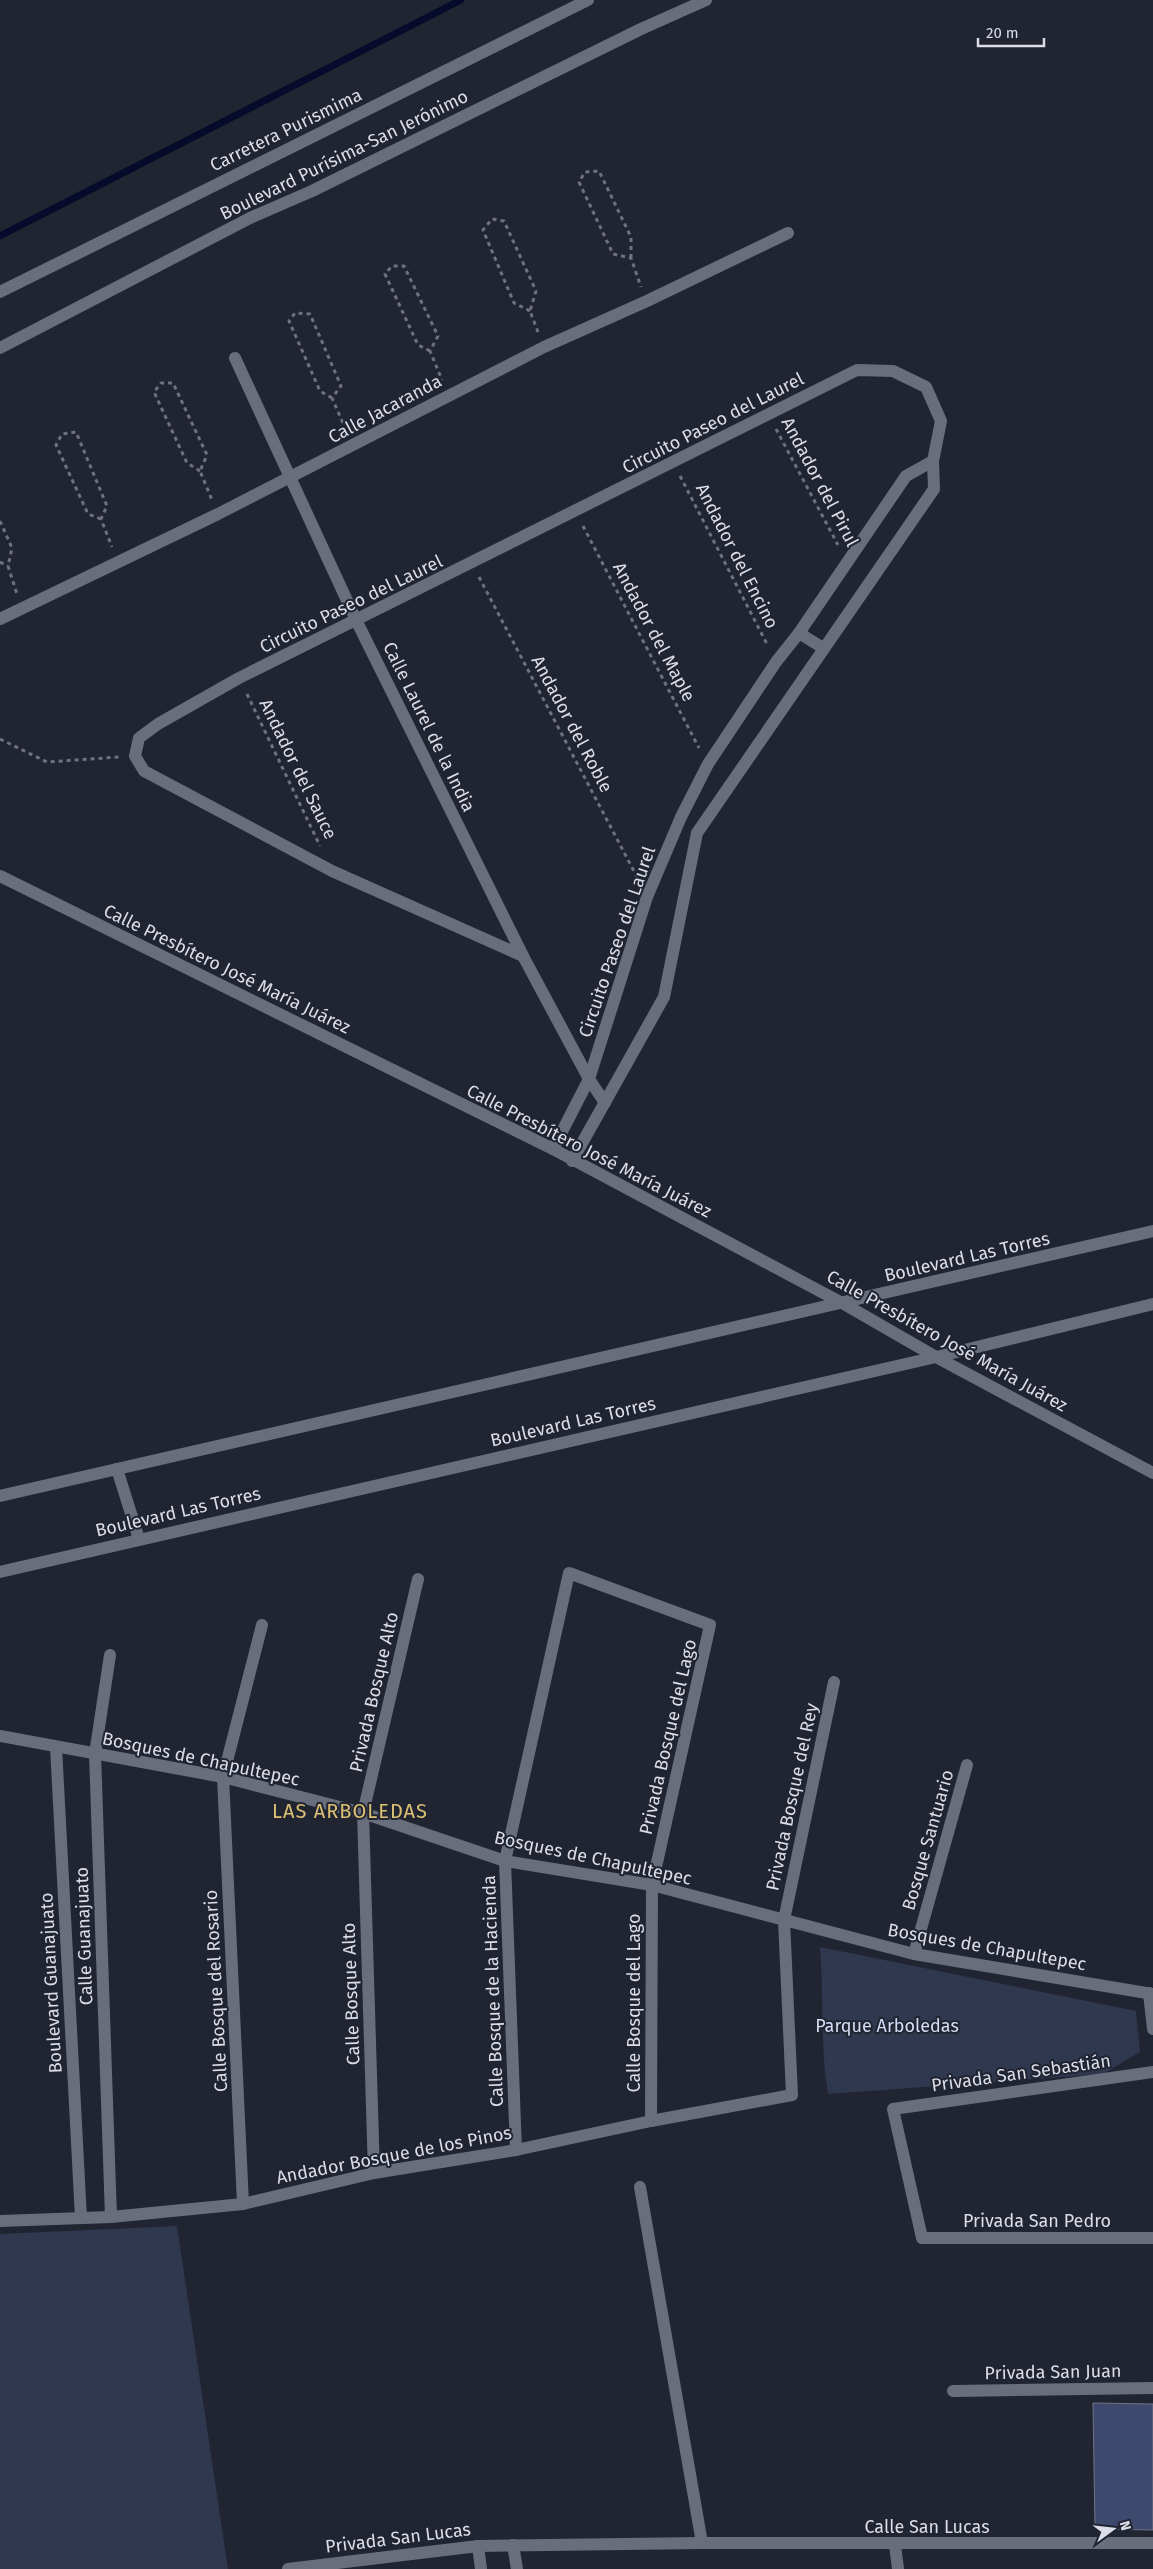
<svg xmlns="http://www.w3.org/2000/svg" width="1153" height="2569" viewBox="0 0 1153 2569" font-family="'Fira Sans',sans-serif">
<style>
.green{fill:#30384f}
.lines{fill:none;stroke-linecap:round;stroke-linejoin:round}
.stream{stroke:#060b2b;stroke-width:7}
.building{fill:#3e496e;stroke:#707584}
.path{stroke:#6f727d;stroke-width:3;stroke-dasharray:4 4;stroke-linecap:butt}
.minor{stroke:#696e7d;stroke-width:12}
.labels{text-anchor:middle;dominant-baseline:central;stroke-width:4;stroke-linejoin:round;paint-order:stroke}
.street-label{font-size:18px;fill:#dbdee6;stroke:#212532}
.park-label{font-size:18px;fill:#d4ddf7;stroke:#212532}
.quarter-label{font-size:20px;letter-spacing:1px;fill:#dbc074;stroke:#212532}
</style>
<rect width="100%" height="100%" fill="#212532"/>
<!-- green -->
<g class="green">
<path d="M820,1947L1136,2011L1140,2052L1103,2074L828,2094C820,2046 824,1996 820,1947Z"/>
<polygon points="177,2226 228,2569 0,2569 0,2234"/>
</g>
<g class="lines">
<!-- stream -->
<polyline class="stream" points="0,236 461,0"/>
</g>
<!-- building -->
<polygon class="building" points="1093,2403 1153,2404 1153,2530 1095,2529"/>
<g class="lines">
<!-- path -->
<g class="path">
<polyline points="631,258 631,237 599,171 585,172 579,182 613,254 631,258 641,287"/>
<polyline points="530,311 514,303 483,230 492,219 504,221 536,291 530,311 538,332"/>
<polyline points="430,351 418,345 385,274 392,266 404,266 438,336 430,351 442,380"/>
<polyline points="332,398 320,391 289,321 295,313 310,314 341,386 332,398 346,430"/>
<polyline points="776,429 838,545"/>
<polyline points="200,471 187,463 154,392 161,383 173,383 207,455 200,471 212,500"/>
<polyline points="680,476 768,646"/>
<polyline points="101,519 88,514 56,445 62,434 76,432 107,506 101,519 112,547"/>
<polyline points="0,521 12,548 8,566 17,594"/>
<polyline points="583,526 699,748"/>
<polyline points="0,562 8,566"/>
<polyline points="479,577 637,877"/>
<polyline points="247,694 320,846"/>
<polyline points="0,739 47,762 119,757"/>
</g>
<!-- minor -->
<g class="minor">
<polyline points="0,292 588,0"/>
<polyline points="0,348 250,218 312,191 641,29 706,0"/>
<polyline points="235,358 356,620 523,956 589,1079 605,1103"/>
<polyline points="0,619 218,514 544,347 647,301 788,233"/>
<polyline points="799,633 823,648"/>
<polyline points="0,876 553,1149 844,1304 936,1357 1153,1473"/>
<polyline points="523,956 332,871 144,771 135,756 139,738 158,724 239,678 857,370 893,371 926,387 941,421 933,461 934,489 697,833 664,997 572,1161"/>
<polyline points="553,1149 589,1079 647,897 681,817 708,764 776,662 799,633 906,476 933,461"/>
<polyline points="117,1469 139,1539"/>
<polyline points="0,1496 1153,1231"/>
<polyline points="0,1572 936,1357 1153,1304"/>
<polyline points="110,1655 95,1754 111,2217"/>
<polyline points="0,1736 223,1777 363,1813 505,1861 652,1885 914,1954 1153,1994"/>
<polyline points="56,1747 81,2218"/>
<polyline points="914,1954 967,1765"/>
<polyline points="1149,1993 1153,2029"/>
<polyline points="1153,2072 893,2109 922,2238 1153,2238"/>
<polyline points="516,2150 505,1861 569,1573 710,1625 652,1885 651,2121"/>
<polyline points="374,2173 363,1813 418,1579"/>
<polyline points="640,2187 702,2543"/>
<polyline points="243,2204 223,1777 262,1625"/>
<polyline points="0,2221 111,2217 243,2204 374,2173 516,2150 651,2121 792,2095 784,1920 834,1682"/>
<polyline points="953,2391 1153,2388"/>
<polyline points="513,2545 517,2569"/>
<polyline points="895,2545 898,2569"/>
<polyline points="478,2546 481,2569"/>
<polyline points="288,2569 478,2546 702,2543 1153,2543"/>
</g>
</g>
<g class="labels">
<!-- street labels -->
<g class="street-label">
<text transform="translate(286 130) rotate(-26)">Carretera Purismima</text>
<text transform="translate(344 155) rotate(-26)">Boulevard Purísima-San Jerónimo</text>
<text transform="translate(385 409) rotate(-28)">Calle Jacaranda</text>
<text transform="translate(713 423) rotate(-27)">Circuito Paseo del Laurel</text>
<text transform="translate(820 482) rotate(62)">Andador del Pirul</text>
<text transform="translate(737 556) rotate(63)">Andador del Encino</text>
<text transform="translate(351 604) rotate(-26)">Circuito Paseo del Laurel</text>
<text transform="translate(654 632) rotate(62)">Andador del Maple</text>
<text transform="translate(572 724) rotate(62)">Andador del Roble</text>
<text transform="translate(429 727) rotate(64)">Calle Laurel de la India</text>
<text transform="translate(298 769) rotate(64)">Andador del Sauce</text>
<text transform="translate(617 942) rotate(-71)">Circuito Paseo del Laurel</text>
<text transform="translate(227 969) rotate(26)">Calle Presbítero José María Juárez</text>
<text transform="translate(589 1151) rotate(27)">Calle Presbítero José María Juárez</text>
<text transform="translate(967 1257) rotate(-13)">Boulevard Las Torres</text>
<text transform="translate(947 1341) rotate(29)">Calle Presbítero José María Juárez</text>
<text transform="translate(573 1422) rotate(-13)">Boulevard Las Torres</text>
<text transform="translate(178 1512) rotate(-13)">Boulevard Las Torres</text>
<text transform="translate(374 1692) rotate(-77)">Privada Bosque Alto</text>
<text transform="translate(668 1737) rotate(-77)">Privada Bosque del Lago</text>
<text transform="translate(201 1759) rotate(12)">Bosques de Chapultepec</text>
<text transform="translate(792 1797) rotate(-78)">Privada Bosque del Rey</text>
<text transform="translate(928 1840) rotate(-74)">Bosque Santuario</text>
<text transform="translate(593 1858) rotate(12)">Bosques de Chapultepec</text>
<text transform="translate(84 1936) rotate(-92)">Calle Guanajuato</text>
<text transform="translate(987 1947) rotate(10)">Bosques de Chapultepec</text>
<text transform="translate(51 1983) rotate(-93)">Boulevard Guanajuato</text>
<text transform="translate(216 1991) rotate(-93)">Calle Bosque del Rosario</text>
<text transform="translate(493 1991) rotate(-92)">Calle Bosque de la Hacienda</text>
<text transform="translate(351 1994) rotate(-92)">Calle Bosque Alto</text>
<text transform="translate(634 2003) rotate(-90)">Calle Bosque del Lago</text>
<text transform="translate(1021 2073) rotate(-8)">Privada San Sebastián</text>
<text transform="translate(394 2155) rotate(-11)">Andador Bosque de los Pinos</text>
<text x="1037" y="2221">Privada San Pedro</text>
<text transform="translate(1053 2372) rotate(-1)">Privada San Juan</text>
<text x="927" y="2527">Calle San Lucas</text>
<text transform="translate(398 2538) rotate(-7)">Privada San Lucas</text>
</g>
<!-- park labels -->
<g class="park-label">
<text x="887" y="2026">Parque Arboledas</text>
</g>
<!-- quarter labels -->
<g class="quarter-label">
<text x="350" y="1811">LAS ARBOLEDAS</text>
</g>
</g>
<!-- north arrow -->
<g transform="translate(1113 2529) rotate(75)" stroke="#212532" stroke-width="4" paint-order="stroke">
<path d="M0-4L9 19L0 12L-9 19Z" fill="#dbdee6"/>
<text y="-8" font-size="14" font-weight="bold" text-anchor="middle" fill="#dbdee6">N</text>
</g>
<!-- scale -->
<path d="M978 38v8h66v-8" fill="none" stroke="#dbdee6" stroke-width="2.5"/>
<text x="986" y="38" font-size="15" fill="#dbdee6" stroke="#212532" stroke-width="4" paint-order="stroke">20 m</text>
</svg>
